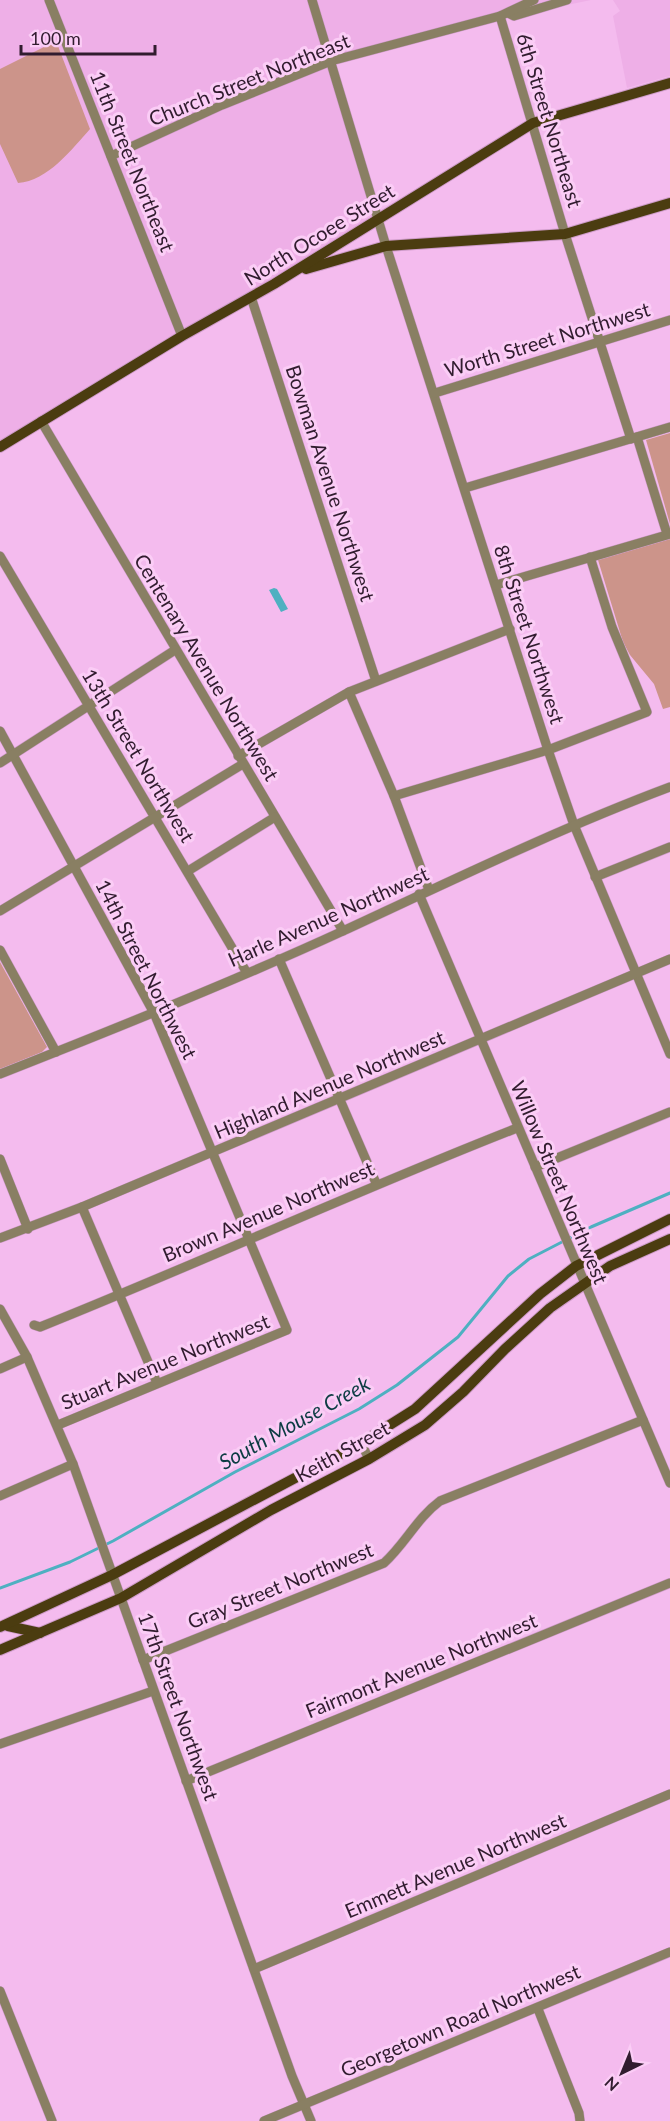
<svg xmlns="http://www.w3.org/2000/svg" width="670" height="2121" viewBox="0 0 670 2121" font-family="Lato,sans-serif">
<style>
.built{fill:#eeafe7}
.green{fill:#cc948a}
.water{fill:#4eb0c1}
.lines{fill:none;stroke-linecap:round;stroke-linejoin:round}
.stream{stroke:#4eb0c1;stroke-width:3}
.minor-casing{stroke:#cd9bc8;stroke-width:10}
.major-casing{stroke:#cd9bc8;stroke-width:12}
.minor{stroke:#897f63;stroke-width:9}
.major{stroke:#4b3c10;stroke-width:10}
.labels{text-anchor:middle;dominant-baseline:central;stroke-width:6;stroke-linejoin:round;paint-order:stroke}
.street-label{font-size:20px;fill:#311c2f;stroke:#fbcdf6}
.water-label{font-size:21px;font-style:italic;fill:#0d3c43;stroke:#fbcdf6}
</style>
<rect width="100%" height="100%" fill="#f4bbee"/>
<!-- built -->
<g class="built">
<polygon points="0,0 591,0 514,16 331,61 377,218 0,442"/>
<polygon points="613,0 670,0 670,76 627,88 613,16 620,11"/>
</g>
<!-- green -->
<g class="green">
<path d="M56,41L90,129C72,149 48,181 18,183L0,144V69Z"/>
<polygon points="670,433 670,524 646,440"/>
<polygon points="670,539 670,707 663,709 654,684 630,655 623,642 598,560"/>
<polygon points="0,962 47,1047 42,1052 0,1069"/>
</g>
<!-- water -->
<polygon class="water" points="274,588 277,589 288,609 281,612 269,590"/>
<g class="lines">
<!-- stream -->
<polyline class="stream" points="0,1588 70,1562 113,1541 235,1472 359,1409 397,1385 458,1337 508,1276 529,1259 591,1227 670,1193"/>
<!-- minor casing -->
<g class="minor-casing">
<g id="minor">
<polyline points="49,0 182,336"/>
<polyline points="312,0 386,246 548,750 574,825 670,1054"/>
<polyline points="508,13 514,16 567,0"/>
<polyline points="500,16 565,234 631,439"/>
<polyline points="111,156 222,105 331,61 500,16 534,0"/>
<polyline points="251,297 376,681"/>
<polyline points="435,393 670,320"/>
<polyline points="41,421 343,931"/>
<polyline points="637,437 667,534"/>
<polyline points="465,488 670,427"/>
<polyline points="0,556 247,973"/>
<polyline points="496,585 670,534"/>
<polyline points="349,692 394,796 429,890"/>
<polyline points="0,731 154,1013 287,1330 58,1425"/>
<polyline points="238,756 349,692 510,629"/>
<polyline points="0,763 175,650"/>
<polyline points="394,796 548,750 647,712 612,627 590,557"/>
<polyline points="188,871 275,817"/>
<polyline points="595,877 670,847"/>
<polyline points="419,894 670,1483"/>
<polyline points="0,911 243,764"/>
<polyline points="0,950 56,1052"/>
<polyline points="279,959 376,1183"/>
<path d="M0,1074C115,1029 230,983 343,931C451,881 558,829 670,787"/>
<polyline points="0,1159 28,1229"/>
<polyline points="535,1167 670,1112"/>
<polyline points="82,1207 157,1383"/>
<polyline points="0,1238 82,1207 670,959"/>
<polyline points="0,1309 27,1357 73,1464 292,2076 311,2121"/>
<path d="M34,1325L40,1327C200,1263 356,1191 517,1128"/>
<polyline points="0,1369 27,1357"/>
<polyline points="361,1443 369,1459"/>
<polyline points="0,1496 73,1464"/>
<path d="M143,1660L384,1563C405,1544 417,1518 440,1501L643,1420"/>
<polyline points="0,1744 153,1691"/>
<polyline points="186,1781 670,1583"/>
<polyline points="254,1969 670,1794"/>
<polyline points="0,1991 52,2121"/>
<polyline points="538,2009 579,2113 580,2121"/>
<polyline points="264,2121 670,1952"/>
</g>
</g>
<!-- major casing -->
<g class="major-casing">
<g id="major">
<polyline points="306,269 386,246 565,234 670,203"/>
<polyline points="0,447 182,336 274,284 533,123 670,83"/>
<polyline points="8,1626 40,1633"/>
<polyline points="0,1627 112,1575 361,1443 415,1409 540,1294 576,1266 670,1219"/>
<polyline points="0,1650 121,1598 271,1510 369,1459 425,1425 463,1392 505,1349 550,1308 610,1266 670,1239"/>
</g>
</g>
<!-- minor -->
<use href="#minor" class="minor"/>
<!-- major -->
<use href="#major" class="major"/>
</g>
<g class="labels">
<!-- street labels -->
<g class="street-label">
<text transform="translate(249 79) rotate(-22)">Church Street Northeast</text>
<text transform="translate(550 120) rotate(73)">6th Street Northeast</text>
<text transform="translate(133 161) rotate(68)">11th Street Northeast</text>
<text transform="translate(319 234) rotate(-32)">North Ocoee Street</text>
<text transform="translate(547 339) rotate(-17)">Worth Street Northwest</text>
<text transform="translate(331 483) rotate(72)">Bowman Avenue Northwest</text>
<text transform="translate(530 634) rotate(72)">8th Street Northwest</text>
<text transform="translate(207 667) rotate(59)">Centenary Avenue Northwest</text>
<text transform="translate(139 755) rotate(59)">13th Street Northwest</text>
<text transform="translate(328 916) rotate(-24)">Harle Avenue Northwest</text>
<text transform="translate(147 969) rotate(63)">14th Street Northwest</text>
<text transform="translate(329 1084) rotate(-23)">Highland Avenue Northwest</text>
<text transform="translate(560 1182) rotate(67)">Willow Street Northwest</text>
<text transform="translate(268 1211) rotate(-23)">Brown Avenue Northwest</text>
<text transform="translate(165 1361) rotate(-22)">Stuart Avenue Northwest</text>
<text transform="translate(342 1451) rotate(-29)">Keith Street</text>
<text transform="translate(280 1585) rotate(-22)">Gray Street Northwest</text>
<text transform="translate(421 1665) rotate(-22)">Fairmont Avenue Northwest</text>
<text transform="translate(179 1706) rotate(70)">17th Street Northwest</text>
<text transform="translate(455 1865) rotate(-23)">Emmett Avenue Northwest</text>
<text transform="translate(460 2020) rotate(-23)">Georgetown Road Northwest</text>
</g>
<!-- water labels -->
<g class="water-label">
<text transform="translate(294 1422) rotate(-29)">South Mouse Creek</text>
</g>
</g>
<!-- north arrow -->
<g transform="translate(622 2073) rotate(223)" stroke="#fbcdf6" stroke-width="4.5" paint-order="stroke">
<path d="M0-4.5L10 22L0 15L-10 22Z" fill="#311c2f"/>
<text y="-9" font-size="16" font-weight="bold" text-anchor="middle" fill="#311c2f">N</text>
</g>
<!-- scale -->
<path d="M21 45v9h134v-9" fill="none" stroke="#311c2f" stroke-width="3"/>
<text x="30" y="45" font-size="18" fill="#311c2f" stroke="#fbcdf6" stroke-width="4.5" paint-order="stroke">100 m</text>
</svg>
